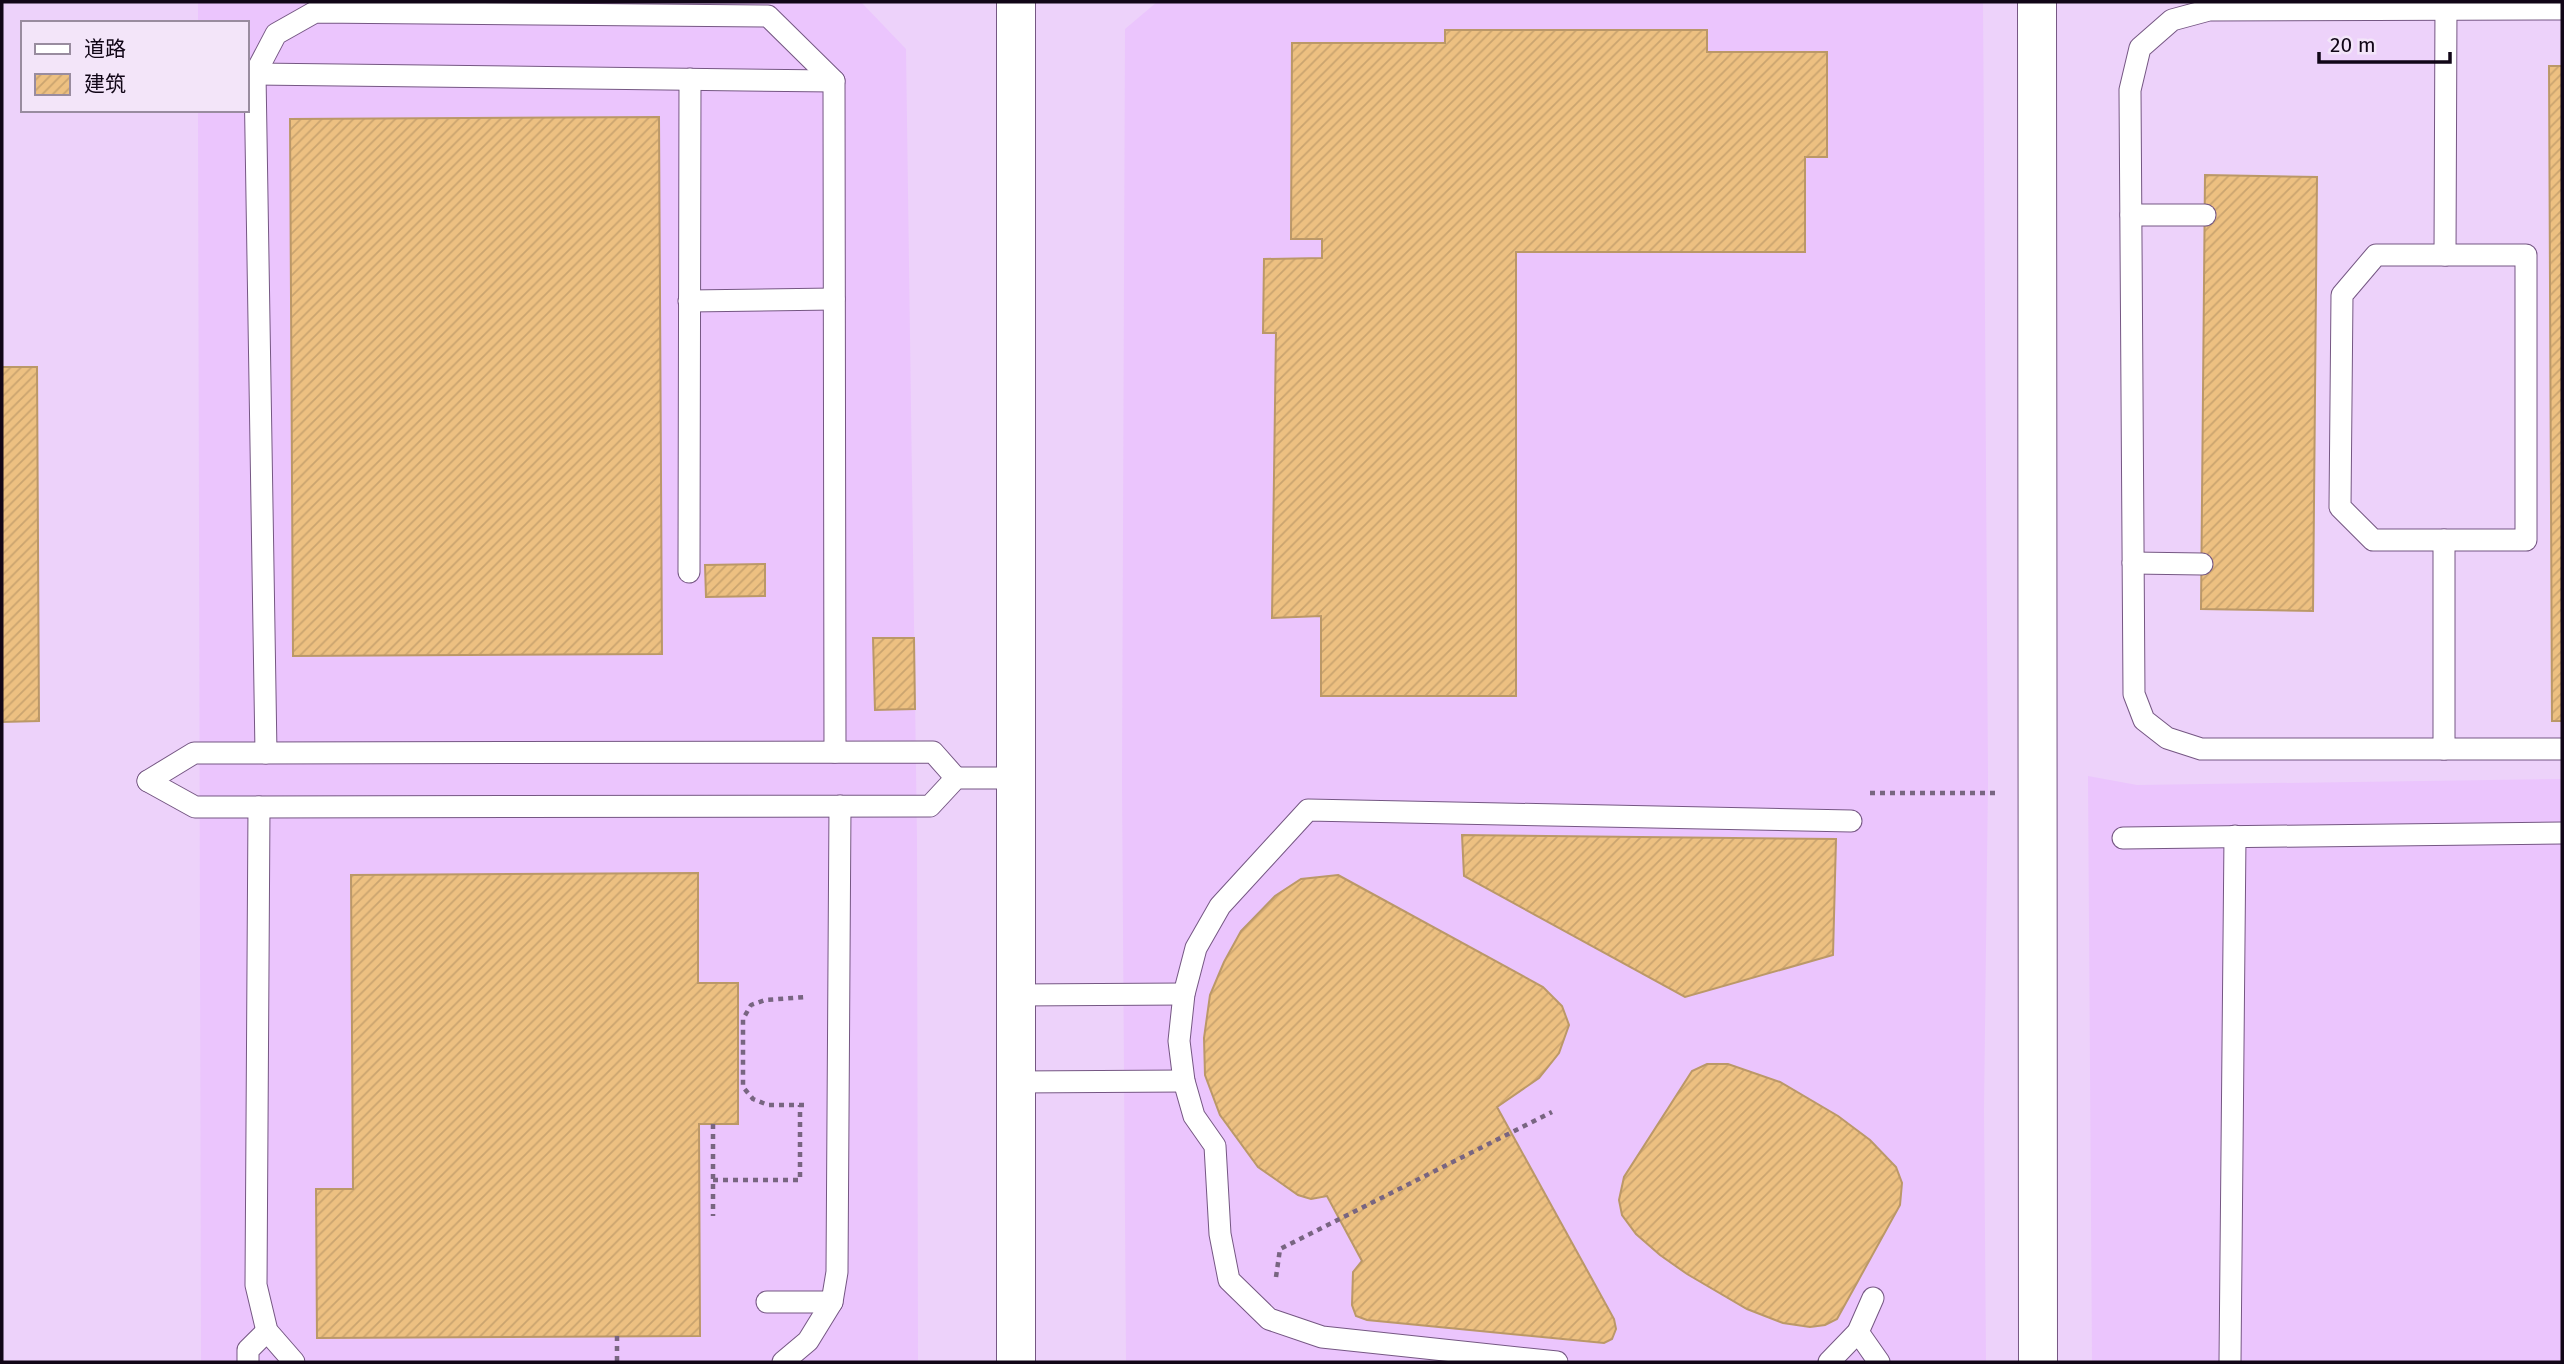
<svg xmlns="http://www.w3.org/2000/svg" width="2564" height="1364" viewBox="0 0 2564 1364" font-family="'Fira Sans','Noto Sans SC',sans-serif">
<style>
.built{fill:#ebc5fd}
.building{fill:url(#building-hatch);stroke:#bb9868;stroke-width:2}
.lines{fill:none;stroke-linecap:round;stroke-linejoin:round}
.lane-casing{stroke:#755783;stroke-width:23}
.street-casing{stroke:#755783;stroke-width:40}
.path{stroke:#786581;stroke-width:4.5;stroke-dasharray:5 5;stroke-linecap:butt}
.lane{stroke:#fff;stroke-width:21}
.street{stroke:#fff;stroke-width:38}
</style>
<defs>
<pattern id="building-hatch" width="6" height="6" patternUnits="userSpaceOnUse" patternTransform="scale(1.75)"><rect width="6" height="6" fill="#edc081"/><path d="M-1 1l2-2M0 6l6-6M5 7l2-2" fill="none" stroke="#caa46f"/></pattern>
</defs>
<rect width="100%" height="100%" fill="#edd2fa"/>
<!-- built -->
<g class="built">
<polygon points="198,2 861,2 906,49 917,839 918,1362 201,1362 198,110 247,110 247,23 198,23"/>
<polygon points="1157,2 1983,2 1988,782 1984,1111 1986,1362 1126,1362 1122,783 1125,29"/>
<polygon points="2088,776 2137,785 2562,779 2562,1362 2092,1362"/>
</g>
<!-- building -->
<g class="building">
<polygon points="1445,30 1707,30 1707,52 1827,52 1827,157 1805,157 1805,252 1516,252 1516,696 1321,696 1321,616 1272,618 1276,333 1263,333 1264,259 1322,258 1322,239 1291,239 1292,43 1445,43"/>
<polygon points="2549,66 2562,66 2562,721 2552,721"/>
<polygon points="659,117 662,654 293,656 290,119"/>
<polygon points="2205,175 2317,177 2313,611 2201,609"/>
<polygon points="2,367 37,367 39,721 2,722"/>
<polygon points="765,564 765,596 706,597 705,565"/>
<polygon points="873,638 914,638 915,709 875,710"/>
<polygon points="1462,835 1836,839 1833,955 1685,997 1464,876"/>
<polygon points="698,873 698,983 738,983 738,1124 699,1124 700,1336 317,1338 316,1189 353,1189 351,875"/>
<polygon points="1338,875 1543,987 1562,1006 1569,1025 1559,1053 1539,1078 1497,1107 1614,1319 1616,1329 1612,1339 1604,1343 1367,1320 1356,1316 1352,1305 1353,1272 1362,1261 1327,1196 1311,1199 1298,1195 1258,1167 1220,1115 1205,1075 1204,1038 1210,995 1224,962 1241,931 1275,896 1301,879"/>
<polygon points="1707,1064 1728,1064 1780,1082 1838,1116 1870,1140 1896,1167 1902,1183 1900,1205 1837,1319 1825,1325 1810,1327 1783,1323 1747,1309 1687,1274 1660,1255 1636,1234 1622,1215 1619,1200 1624,1177 1692,1071"/>
</g>
<g class="lines">
<!-- lane casing -->
<g class="lane-casing">
<g id="lane">
<polyline points="2562,9 2209,10 2172,20 2140,48 2130,90 2134,694 2144,720 2167,738 2201,749 2562,749"/>
<polyline points="255,74 834,81"/>
<polyline points="2131,215 2205,215"/>
<polygon points="2376,255 2526,255 2526,540 2373,540 2340,507 2342,295"/>
<polyline points="2445,255 2446,2"/>
<polyline points="689,301 834,299"/>
<polyline points="2444,540 2444,749"/>
<polyline points="2133,563 2202,564"/>
<polyline points="689,572 690,79"/>
<polyline points="266,753 255,74 276,34 315,12 768,16 834,81 835,752"/>
<polyline points="148,781 195,807 930,806 956,778 1015,778"/>
<polyline points="148,781 194,753 933,752 956,778"/>
<polyline points="259,807 256,1285 267,1331 294,1362"/>
<polyline points="2123,838 2562,833"/>
<polyline points="1015,995 1184,994"/>
<polyline points="1015,1082 1184,1081"/>
<polyline points="767,1302 832,1302"/>
<polyline points="1858,1332 1879,1362"/>
<polyline points="248,1362 248,1350 267,1331"/>
<polyline points="783,1362 808,1341 832,1302 837,1272 840,806"/>
<polyline points="1557,1362 1322,1337 1269,1319 1229,1280 1220,1234 1215,1146 1194,1116 1184,1081 1179,1041 1184,994 1196,948 1220,906 1308,810 1851,821"/>
<polyline points="1829,1362 1858,1332 1873,1298"/>
<polyline points="2230,1362 2235,836"/>
</g>
</g>
<!-- street casing -->
<g class="street-casing">
<g id="street">
<polyline points="2037,2 2038,1362"/>
<polyline points="1016,1362 1016,2"/>
</g>
</g>
<!-- path -->
<g class="path">
<polyline points="1870,793 1995,793"/>
<polyline points="804,1105 768,1105 753,1099 743,1087 743,1019 751,1005 765,1000 806,997"/>
<polyline points="713,1124 713,1216"/>
<polyline points="713,1180 800,1180 800,1105"/>
<polyline points="1276,1277 1280,1249 1552,1112"/>
<polyline points="617,1336 617,1362"/>
</g>
<!-- lane -->
<use href="#lane" class="lane"/>
<!-- street -->
<use href="#street" class="street"/>
</g>
<!-- border -->
<rect width="2564" height="1364" fill="none" stroke="#110617" stroke-width="7"/>
<!-- legend -->
<rect x="21" y="21" width="228" height="91" fill="#f3e5f9" stroke="#998c9f" stroke-width="2"/>
<rect x="35" y="44" width="35" height="10" fill="#ffffff" stroke="#998c9f" stroke-width="2"/>
<text x="84" y="56" font-size="21" fill="#110617">道路</text>
<rect x="35" y="74" width="35" height="21" fill="url(#building-hatch)" stroke="#998c9f" stroke-width="2"/>
<text x="84" y="91" font-size="21" fill="#110617">建筑</text>
<!-- scale -->
<path d="M2319 52v10h131v-10" fill="none" stroke="#110617" stroke-width="3.5"/>
<text x="2330" y="52" font-size="21" fill="#110617" stroke="#f3e5f9" stroke-width="5" paint-order="stroke">20 m</text>
</svg>
